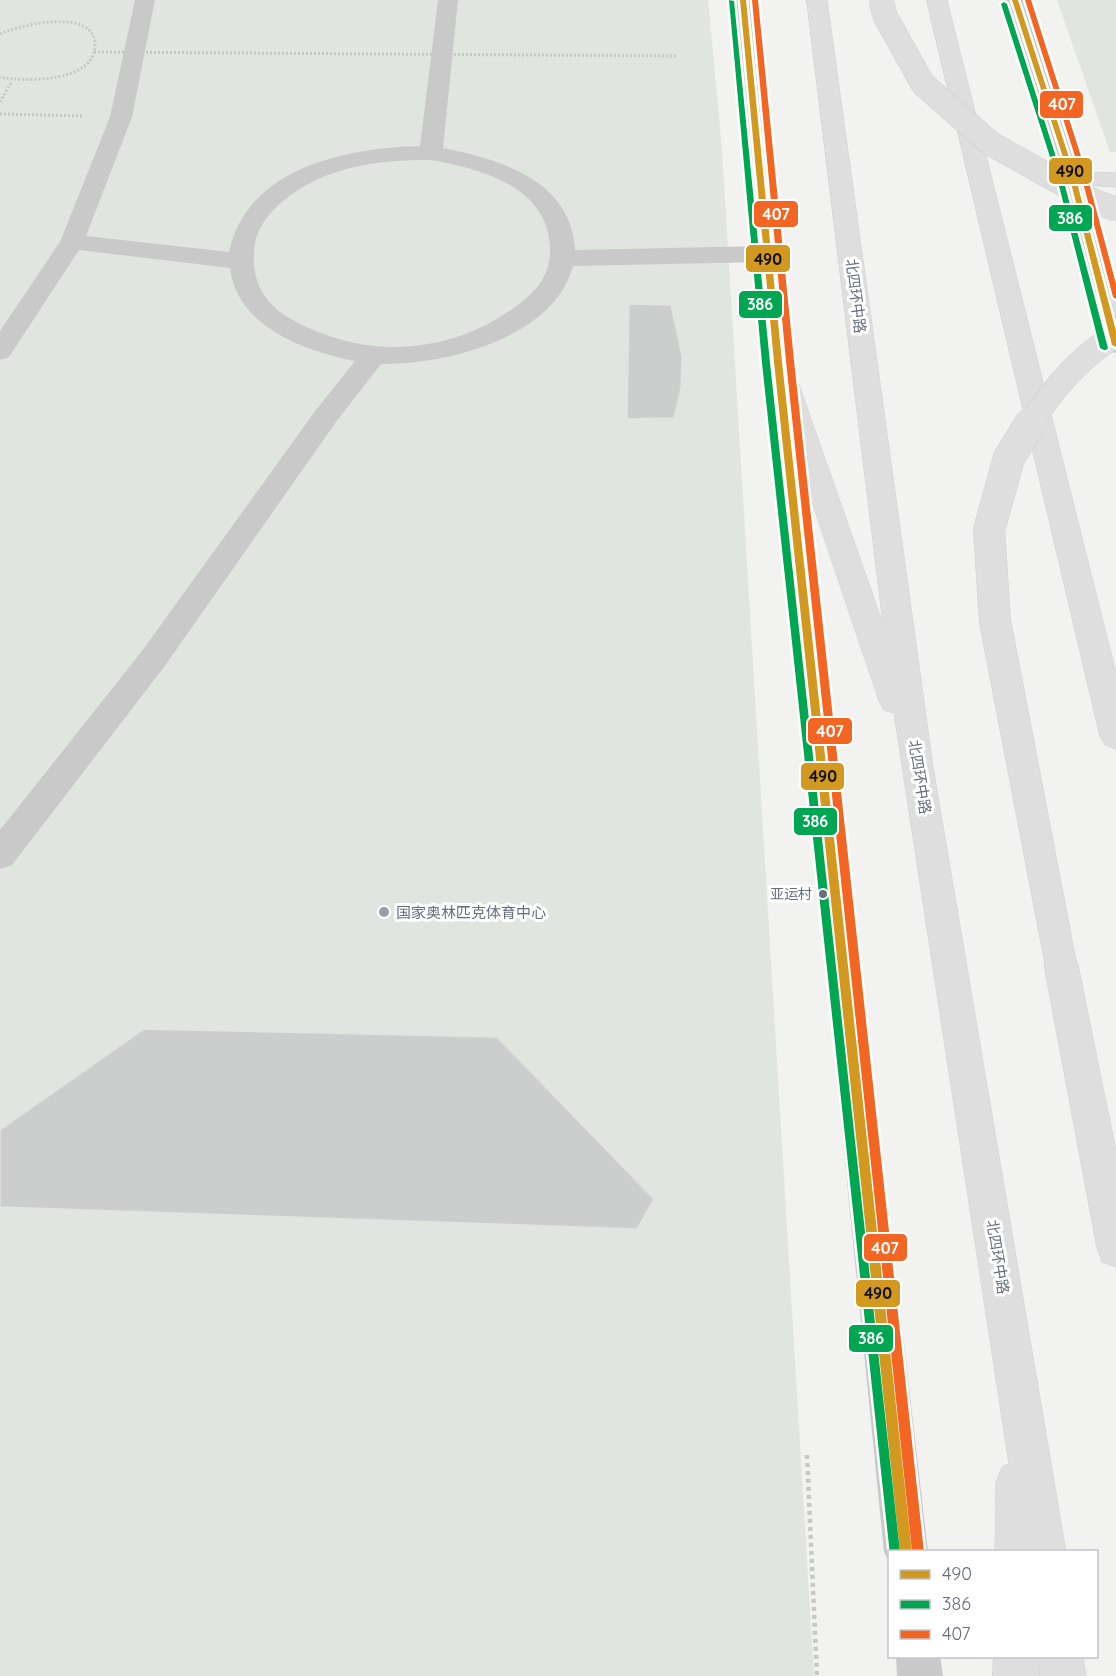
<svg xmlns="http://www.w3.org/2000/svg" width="1116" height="1676" viewBox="0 0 1116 1676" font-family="Quicksand,'Noto Sans SC',sans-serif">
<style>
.green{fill:#e1e5df}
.building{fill:#cccdcd;stroke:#e2e2e1;stroke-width:1.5}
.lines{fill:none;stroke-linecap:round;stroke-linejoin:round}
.secondary-casing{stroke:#cececf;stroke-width:1}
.trunk-casing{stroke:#d0d0d1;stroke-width:1}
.path-far1{stroke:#c7c7c7;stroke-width:3;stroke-dasharray:2 2;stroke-linecap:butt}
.path{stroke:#c7c7c7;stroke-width:4.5;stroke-dasharray:4 4;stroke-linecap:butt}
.minor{fill:#c9c9ca;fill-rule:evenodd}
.tertiary{fill:#c9c9ca;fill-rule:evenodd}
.secondary{fill:#dedede;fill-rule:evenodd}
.trunk{fill:#dedede;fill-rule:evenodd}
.trunk-bridge-far1-casing{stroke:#d0d0d1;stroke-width:25;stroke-linecap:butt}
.trunk-bridge-casing{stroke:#d0d0d1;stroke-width:32;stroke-linecap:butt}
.path-bridge{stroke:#c7c7c7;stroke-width:3;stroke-dasharray:2 2;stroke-linecap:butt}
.trunk-bridge-far1{stroke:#dedede;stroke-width:24}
.trunk-bridge{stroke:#dedede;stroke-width:31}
.bus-1-casing{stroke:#fff;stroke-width:5}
.bus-2-casing{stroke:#fff;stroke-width:5}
.bus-3-casing{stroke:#fff;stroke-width:5}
.bus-1{fill:#d39820;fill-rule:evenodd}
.bus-2{fill:#00a651;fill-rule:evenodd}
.bus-3{fill:#f26522;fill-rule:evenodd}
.bus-dot{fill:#666e7e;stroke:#fff;stroke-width:2}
.poi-dot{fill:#979ca6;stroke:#fff;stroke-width:2}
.labels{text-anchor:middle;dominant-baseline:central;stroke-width:6;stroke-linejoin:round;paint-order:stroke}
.bus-label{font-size:14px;fill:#666e7e;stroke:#fff;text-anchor:end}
.street-label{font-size:15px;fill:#666e7e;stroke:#fff}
.poi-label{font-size:15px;fill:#666e7e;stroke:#fff;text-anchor:start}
.line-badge{stroke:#fff;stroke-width:2}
.badge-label{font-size:16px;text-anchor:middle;font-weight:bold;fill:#fff}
.pale-badge-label{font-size:16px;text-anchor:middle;font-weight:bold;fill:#111}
</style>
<rect width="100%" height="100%" fill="#f2f2f1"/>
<!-- green -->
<g class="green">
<polygon points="0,0 708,0 722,149 814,1676 0,1676"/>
<polygon points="1057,0 1116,0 1116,152 1110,152"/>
</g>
<!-- building -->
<g class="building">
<polygon points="629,304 671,305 682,356 681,388 674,418 627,419"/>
<polygon points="144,1029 497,1037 654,1199 637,1229 0,1207 0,1130"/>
</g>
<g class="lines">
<!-- secondary casing -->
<g class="secondary-casing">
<g id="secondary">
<polygon points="1073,172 1116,173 1116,187 1065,184 1061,179 1065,174"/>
<polygon points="1107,299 1116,299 1116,315 1098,313 1094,307 1098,301"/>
</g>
</g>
<!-- trunk casing -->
<g class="trunk-casing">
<g id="trunk">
<polygon points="807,0 827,0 933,767 1066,1552 995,1552 996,1482 1002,1467 1009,1464 894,713 884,710 879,701 765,362 769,356 778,353 787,356 791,362 883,624"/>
<polygon points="927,0 947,0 1116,673 1116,749 1105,745 1100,736"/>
<polygon points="1061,950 1073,954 1078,965 1116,1151 1116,1267 1102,1262 1097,1248 1044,965 1049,954"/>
<polygon points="994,1656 1083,1656 1086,1676 1040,1676 1038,1662 1039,1676 993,1676"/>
</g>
</g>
<!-- path-far1 -->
<g class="path-far1">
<path d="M0,34C19,25 94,7 95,44C96,83 25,82 0,77"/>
<polyline points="0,102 12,81"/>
<polyline points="0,114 84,116"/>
</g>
<!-- path -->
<polyline class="path" points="807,1455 817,1676"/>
<!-- minor -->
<path class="minor" d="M135,0H155L132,117L86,236L229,252C247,167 347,148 420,146L438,0H458L443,148C500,159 572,181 575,250L768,246L777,249L780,254L777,259L768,262L573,266C554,338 446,365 381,364L336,422L164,667L12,865L0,869V830L142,651L316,410L355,361C305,351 237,327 230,268L79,250L9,357L0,360V331L60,242L110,117ZM431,160C481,169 550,187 550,250C550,272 541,286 524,300C466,348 386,361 316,331C296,323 276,313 264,295C254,280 252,261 255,243C258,227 269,213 282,202C325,166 377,160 431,160Z"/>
<!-- tertiary -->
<g class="tertiary">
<polygon points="733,0 753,0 791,362 928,1552 890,1552 890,1564 884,1552 765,362"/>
<polygon points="1005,0 1025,0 1085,179 1116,296 1116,353 1107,351 1103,345 1061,179"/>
<polygon points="896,1656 940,1656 943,1676 897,1676"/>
</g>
<!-- secondary -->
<use href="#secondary" class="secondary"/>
<!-- trunk -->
<use href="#trunk" class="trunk"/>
<!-- trunk-bridge-far1 casing -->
<g class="trunk-bridge-far1-casing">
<g id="trunk-bridge-far1">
<polyline points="881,0 885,16 923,84 990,143 1095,202 1116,209"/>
<path d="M1031,423C1053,388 1080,357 1116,335"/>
</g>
</g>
<!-- trunk-bridge casing -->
<g class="trunk-bridge-casing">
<polyline id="trunk-bridge" points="1031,422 1009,458 989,530 995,621 1061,965"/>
</g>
<!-- path-bridge -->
<polyline class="path-bridge" points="94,52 677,56"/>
<!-- trunk-bridge-far1 -->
<use href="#trunk-bridge-far1" class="trunk-bridge-far1"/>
<!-- trunk-bridge -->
<use href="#trunk-bridge" class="trunk-bridge"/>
<!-- bus-1 casing -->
<g class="bus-1-casing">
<g id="bus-1">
<polygon points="740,0 746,0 782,362 912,1552 900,1552 774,362"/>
<polygon points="1012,0 1018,0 1076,179 1116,331 1116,347 1112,345 1070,179"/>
</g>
</g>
<!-- bus-2 casing -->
<g class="bus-2-casing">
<g id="bus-2">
<polygon points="729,0 734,1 770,363 900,1552 890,1552 890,1555 762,363"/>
<polygon points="1004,2 1007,4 1064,182 1108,348 1106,350 1104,350 1100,348 1058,182 1001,4"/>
</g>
</g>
<!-- bus-3 casing -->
<g class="bus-3-casing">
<g id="bus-3">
<polygon points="752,0 758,0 794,361 924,1552 912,1551 786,361"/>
<polygon points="1025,0 1031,0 1087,175 1116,284 1116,299 1113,297 1081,175"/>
</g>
</g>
<!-- bus-1 -->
<use href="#bus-1" class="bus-1"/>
<!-- bus-2 -->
<use href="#bus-2" class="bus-2"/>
<!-- bus-3 -->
<use href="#bus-3" class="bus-3"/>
</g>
<!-- markers -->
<circle class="bus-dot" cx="823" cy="894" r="5"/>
<circle class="poi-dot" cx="384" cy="912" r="6"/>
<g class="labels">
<!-- bus labels -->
<g class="bus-label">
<text x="812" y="894">亚运村</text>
</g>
<!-- street labels -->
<g class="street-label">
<text transform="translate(856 296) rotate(83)">北四环中路</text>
<text transform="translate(920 777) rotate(81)">北四环中路</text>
<text transform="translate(998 1257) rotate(81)">北四环中路</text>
</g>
<!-- poi labels -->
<g class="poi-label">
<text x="396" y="912">国家奥林匹克体育中心</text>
</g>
</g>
<g class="line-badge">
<rect x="1039" y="90" width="45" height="29" rx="6" fill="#f26522"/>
<rect x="1048" y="157" width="45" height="28" rx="6" fill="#d39820"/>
<rect x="753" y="200" width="46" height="28" rx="6" fill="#f26522"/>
<rect x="1048" y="204" width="45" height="28" rx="6" fill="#00a651"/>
<rect x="745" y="244" width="46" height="29" rx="6" fill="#d39820"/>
<rect x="738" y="290" width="45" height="29" rx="6" fill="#00a651"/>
<rect x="807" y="717" width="46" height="28" rx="6" fill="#f26522"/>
<rect x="800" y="762" width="45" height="29" rx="6" fill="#d39820"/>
<rect x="793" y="807" width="45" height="29" rx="6" fill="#00a651"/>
<rect x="863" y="1233" width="45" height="29" rx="6" fill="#f26522"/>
<rect x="855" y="1279" width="46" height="29" rx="6" fill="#d39820"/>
<rect x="848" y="1324" width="46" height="29" rx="6" fill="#00a651"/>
</g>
<g class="badge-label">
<text x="1062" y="110">407</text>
<text x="776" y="220">407</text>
<text x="1070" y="224">386</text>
<text x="760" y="310">386</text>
<text x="830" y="737">407</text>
<text x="815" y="827">386</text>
<text x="885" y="1254">407</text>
<text x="871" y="1344">386</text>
</g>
<g class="pale-badge-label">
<text x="1070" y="177">490</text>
<text x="768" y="265">490</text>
<text x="823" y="782">490</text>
<text x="878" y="1299">490</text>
</g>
<!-- legend -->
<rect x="888" y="1550" width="210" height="108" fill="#ffffff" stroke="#c2c5cb" stroke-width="1.5"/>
<rect x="900" y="1570" width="30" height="9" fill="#d39820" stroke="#c2c5cb" stroke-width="1.5"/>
<text x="942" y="1580" font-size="18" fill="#666e7e">490</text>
<rect x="900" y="1600" width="30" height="9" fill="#00a651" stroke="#c2c5cb" stroke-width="1.5"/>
<text x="942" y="1610" font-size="18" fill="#666e7e">386</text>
<rect x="900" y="1630" width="30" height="9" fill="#f26522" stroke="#c2c5cb" stroke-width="1.5"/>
<text x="942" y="1640" font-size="18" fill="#666e7e">407</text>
</svg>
